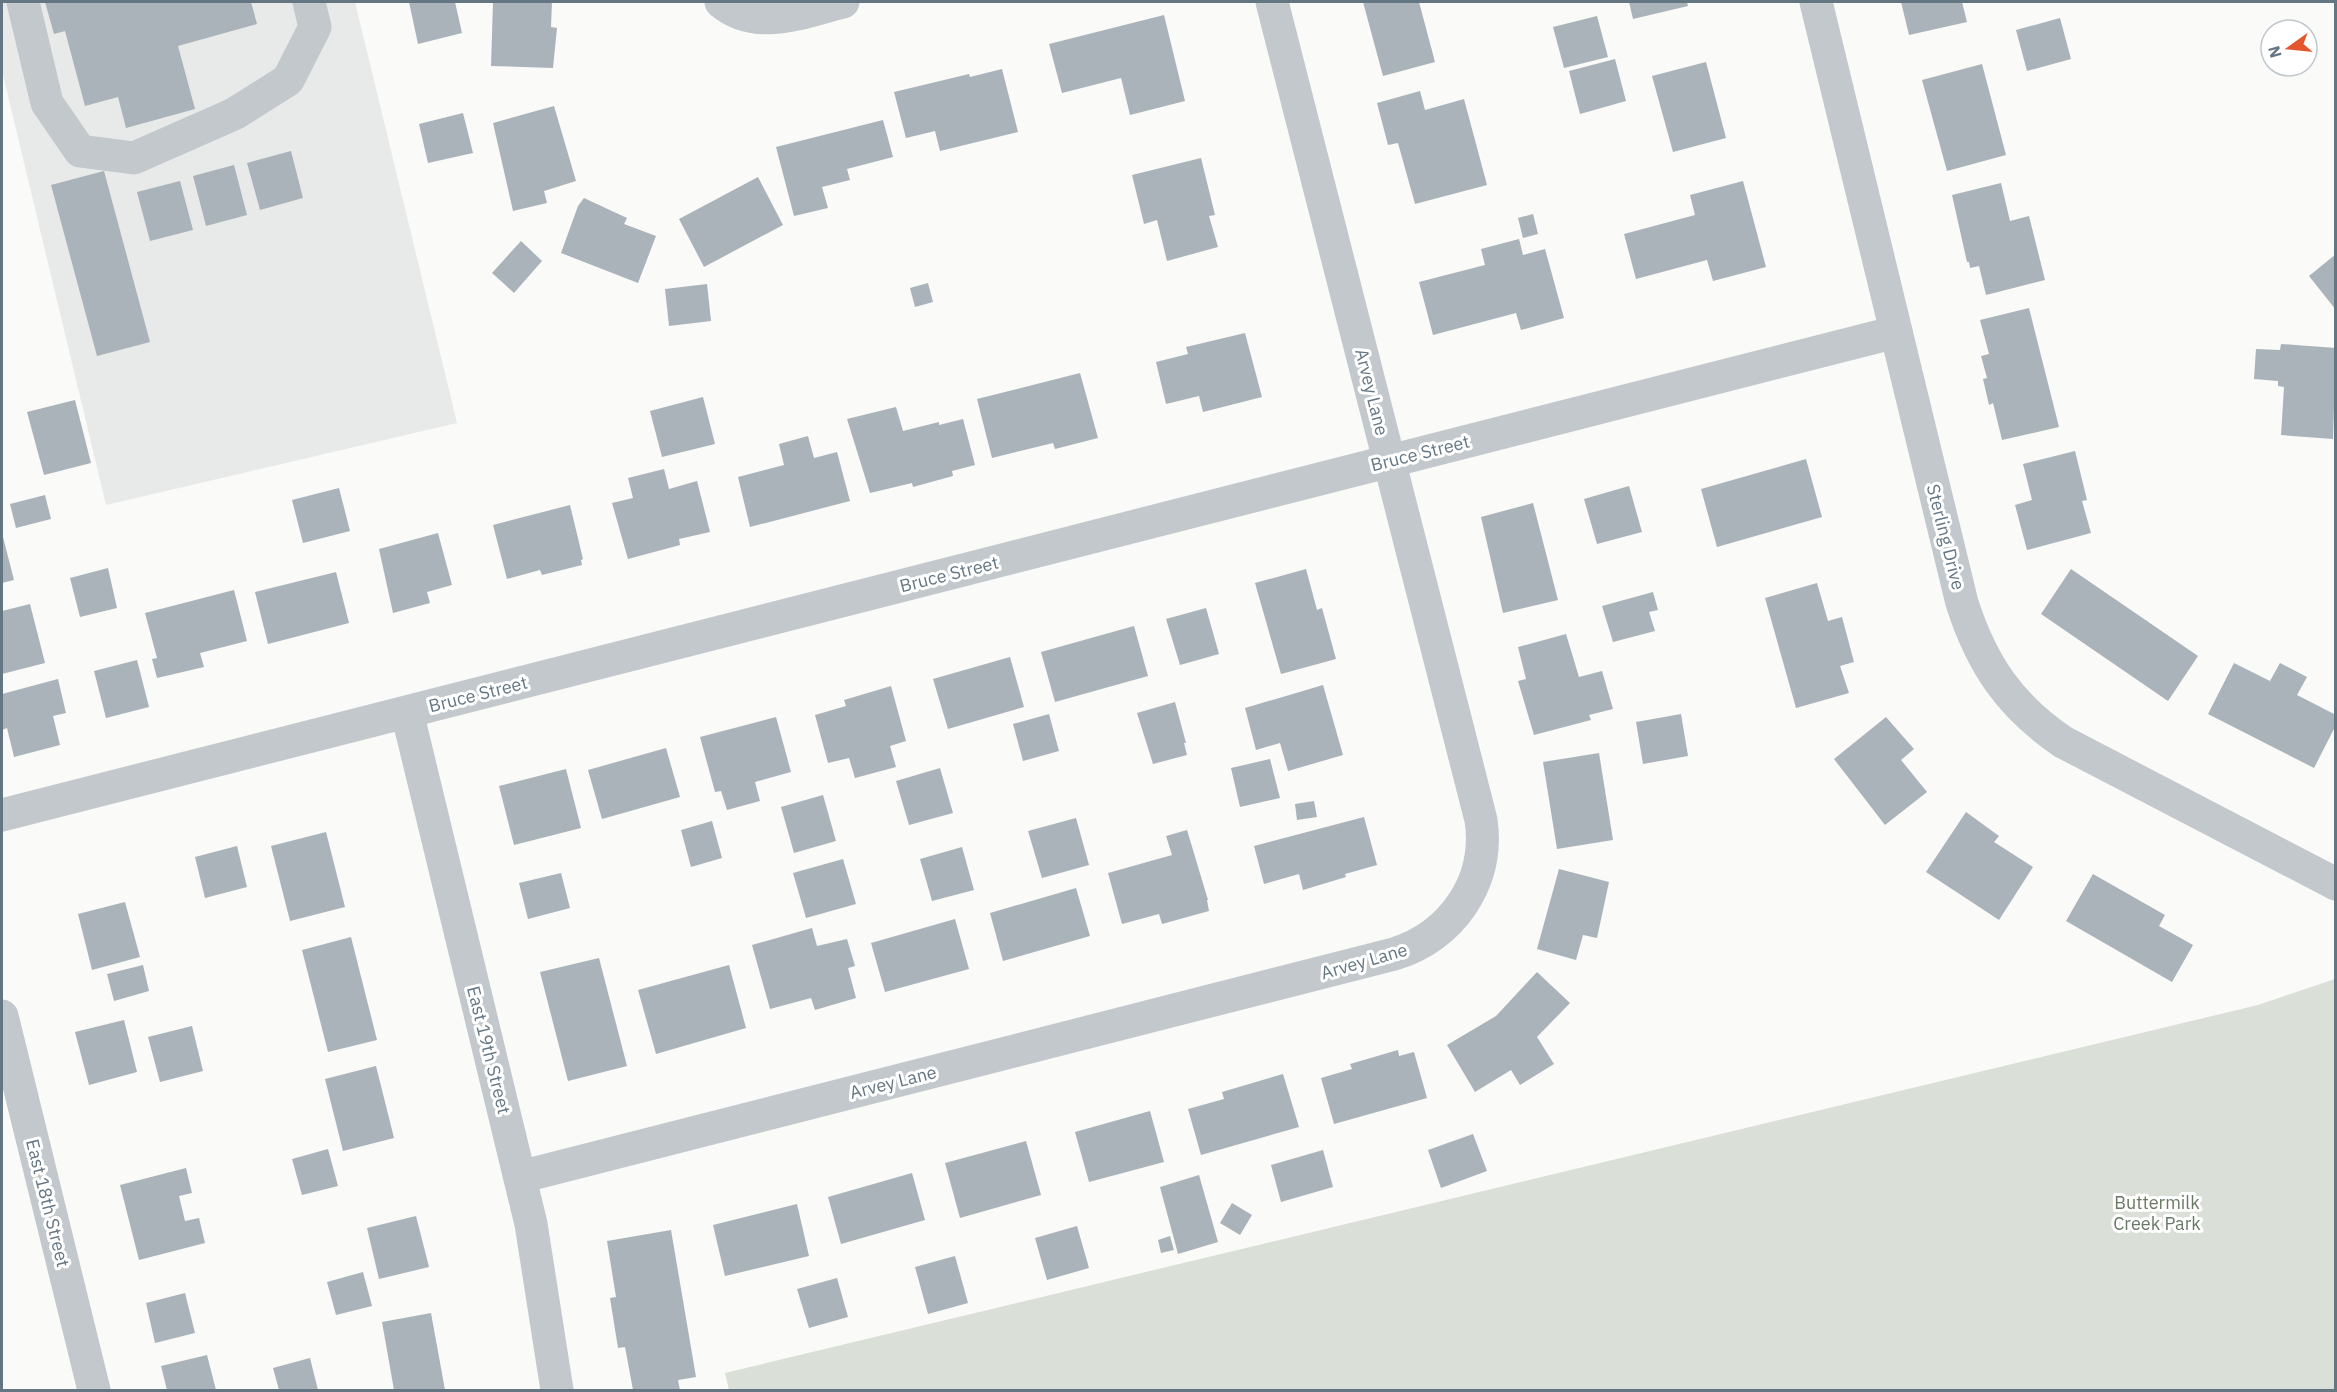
<svg xmlns="http://www.w3.org/2000/svg" width="2337" height="1392" viewBox="0 0 2337 1392" font-family="'IBM Plex Sans',sans-serif">
<style>
.built{fill:#e8e9e9}
.green{fill:#dadfd7}
.building{fill:#aab3b9}
.lines{fill:none;stroke-linecap:round;stroke-linejoin:round}
.minor{stroke:#c3c8cc;stroke-width:33}
.labels{text-anchor:middle;dominant-baseline:central;stroke-width:6;stroke-linejoin:round;paint-order:stroke}
.street-label{font-size:18px;fill:#657683;stroke:#fff}
.park-label{font-size:18px;fill:#687a64;stroke:#fff}
</style>
<rect width="100%" height="100%" fill="#fafaf8"/>
<!-- built -->
<polygon class="built" points="2,2 355,2 457,423 106,505 2,71"/>
<!-- green -->
<polygon class="green" points="2335,979 2335,1390 729,1390 725,1373 2258,1005"/>
<!-- building -->
<g class="building">
<polygon points="45,2 251,2 257,24 178,46 195,109 126,128 118,97 85,106 65,31 54,34"/>
<polygon points="409,2 455,2 462,33 418,44"/>
<polygon points="493,2 552,2 551,27 557,28 553,68 491,66"/>
<polygon points="1363,2 1419,2 1435,62 1383,76"/>
<polygon points="1629,2 1687,2 1688,6 1633,19"/>
<polygon points="1901,2 1962,2 1967,22 1909,35"/>
<polygon points="1164,15 1185,101 1130,115 1121,78 1062,93 1049,44"/>
<polygon points="1597,16 1608,57 1564,68 1553,27"/>
<polygon points="2060,18 2071,59 2027,71 2016,30"/>
<polygon points="1615,59 1626,101 1580,114 1569,71"/>
<polygon points="1706,62 1726,138 1673,152 1652,76"/>
<polygon points="1982,64 2006,155 1947,171 1922,80"/>
<polygon points="1002,69 1018,132 940,151 935,131 906,138 894,92 969,74 970,77"/>
<polygon points="1420,91 1425,110 1464,99 1487,185 1415,204 1398,143 1388,145 1377,103"/>
<polygon points="554,106 576,181 544,191 547,203 513,211 493,123"/>
<polygon points="463,113 473,153 428,163 419,124"/>
<polygon points="883,120 893,157 847,169 850,180 822,187 828,208 794,216 776,147"/>
<polygon points="291,151 303,198 260,210 247,163"/>
<polygon points="1201,158 1215,215 1209,216 1218,247 1167,261 1157,220 1144,224 1132,175"/>
<polygon points="234,165 247,215 206,226 193,176"/>
<polygon points="104,171 150,342 97,356 51,185"/>
<polygon points="758,177 783,225 704,267 679,219"/>
<polygon points="180,181 193,230 150,241 137,192"/>
<polygon points="1743,181 1766,267 1713,281 1707,260 1636,279 1624,234 1695,215 1690,195"/>
<polygon points="2001,183 2010,221 2029,216 2045,280 1986,295 1979,266 1970,268 1969,262 1967,262 1952,195"/>
<polygon points="584,198 627,218 624,224 656,236 638,283 561,253 578,206"/>
<polygon points="1533,214 1538,234 1523,238 1518,218"/>
<polygon points="1519,239 1523,255 1545,249 1564,318 1521,330 1516,313 1433,335 1419,282 1485,265 1481,249"/>
<polygon points="521,241 542,261 514,293 492,273"/>
<polygon points="2336,254 2336,310 2309,276"/>
<polygon points="928,283 933,302 915,307 910,288"/>
<polygon points="707,284 711,321 669,326 665,289"/>
<polygon points="2029,308 2059,427 2002,440 1993,403 1989,405 1983,379 1987,378 1981,356 1989,354 1980,320"/>
<polygon points="1245,333 1262,397 1203,412 1199,396 1166,404 1156,362 1188,354 1186,347"/>
<polygon points="2281,344 2336,348 2333,439 2281,435 2284,387 2278,386 2278,381 2254,379 2256,349 2280,350"/>
<polygon points="1080,373 1098,438 1055,449 1053,443 992,458 977,399"/>
<polygon points="703,397 715,444 662,457 650,411"/>
<polygon points="75,400 91,463 44,475 27,412"/>
<polygon points="896,407 903,431 939,422 939,425 963,419 975,465 952,471 953,476 913,487 912,483 870,493 847,419"/>
<polygon points="808,436 814,458 837,452 850,501 750,527 738,477 784,465 779,444"/>
<polygon points="2075,451 2087,500 2082,501 2091,533 2027,550 2015,505 2032,500 2023,464"/>
<polygon points="1806,459 1822,517 1717,547 1701,489"/>
<polygon points="664,469 669,489 697,481 710,532 679,539 680,545 628,559 612,503 633,498 628,478"/>
<polygon points="1629,486 1642,532 1597,544 1584,499"/>
<polygon points="339,488 350,531 303,543 292,500"/>
<polygon points="45,495 51,519 16,528 10,504"/>
<polygon points="1533,503 1558,600 1503,613 1481,517"/>
<polygon points="570,505 583,559 581,560 582,565 542,575 540,570 507,579 493,525"/>
<polygon points="2,533 14,580 2,583"/>
<polygon points="438,533 452,585 427,592 430,603 393,613 379,549"/>
<polygon points="108,568 117,608 80,617 70,578"/>
<polygon points="1306,569 1317,610 1322,608 1336,659 1281,674 1255,583"/>
<polygon points="2071,569 2198,656 2168,701 2041,614"/>
<polygon points="336,572 349,623 268,644 255,592"/>
<polygon points="1817,583 1828,621 1842,617 1854,662 1840,666 1849,693 1796,708 1765,598"/>
<polygon points="234,590 247,641 200,653 204,667 157,678 152,659 157,658 145,613"/>
<polygon points="1653,592 1658,610 1649,612 1655,631 1613,642 1602,606"/>
<polygon points="30,604 45,663 2,674 2,611"/>
<polygon points="1206,608 1219,654 1180,665 1166,619"/>
<polygon points="1134,626 1148,676 1055,702 1041,652"/>
<polygon points="1566,634 1579,677 1602,671 1613,709 1589,715 1591,720 1534,735 1518,681 1526,679 1518,647"/>
<polygon points="1010,657 1024,707 948,729 933,679"/>
<polygon points="137,660 149,707 106,718 94,671"/>
<polygon points="2234,663 2270,681 2280,663 2307,677 2297,695 2336,715 2336,725 2314,768 2208,714"/>
<polygon points="58,679 66,713 53,716 60,745 14,757 7,728 2,730 2,694"/>
<polygon points="1323,685 1343,755 1288,771 1280,743 1256,750 1245,708"/>
<polygon points="891,686 906,741 890,746 896,767 855,778 849,758 828,763 815,715 846,706 844,700"/>
<polygon points="1175,702 1186,743 1184,743 1187,755 1153,764 1137,713"/>
<polygon points="1049,714 1059,751 1023,761 1013,724"/>
<polygon points="1681,714 1688,756 1643,764 1636,722"/>
<polygon points="776,717 791,772 755,782 760,801 727,810 721,791 715,792 700,737"/>
<polygon points="1886,717 1914,749 1901,760 1927,792 1885,825 1834,759"/>
<polygon points="666,748 680,797 602,819 588,770"/>
<polygon points="1599,753 1613,840 1557,849 1543,762"/>
<polygon points="1270,759 1280,798 1240,807 1231,768"/>
<polygon points="940,768 953,813 909,825 896,781"/>
<polygon points="566,769 581,828 514,845 499,786"/>
<polygon points="823,795 836,841 794,853 781,807"/>
<polygon points="1314,801 1317,817 1297,820 1295,804"/>
<polygon points="1966,812 1999,836 1994,842 2033,867 1999,920 1926,872"/>
<polygon points="1364,817 1377,865 1345,874 1346,877 1303,890 1299,874 1264,884 1254,846"/>
<polygon points="1076,818 1089,865 1042,878 1028,831"/>
<polygon points="712,821 722,858 691,867 681,830"/>
<polygon points="1187,830 1208,900 1207,900 1209,911 1162,924 1159,914 1122,924 1108,873 1172,855 1166,836"/>
<polygon points="326,832 345,907 290,921 271,846"/>
<polygon points="237,846 247,887 205,898 195,857"/>
<polygon points="962,847 974,890 932,901 920,859"/>
<polygon points="843,859 856,904 806,918 793,873"/>
<polygon points="1559,869 1609,882 1597,938 1583,935 1576,960 1537,949"/>
<polygon points="561,873 570,908 528,919 519,883"/>
<polygon points="2093,874 2165,915 2159,926 2193,945 2172,982 2066,921"/>
<polygon points="1076,888 1090,936 1003,961 990,913"/>
<polygon points="125,902 140,957 92,970 78,914"/>
<polygon points="955,919 969,969 885,992 871,943"/>
<polygon points="812,928 817,946 847,939 855,966 848,968 856,998 815,1010 811,998 770,1009 752,945"/>
<polygon points="351,937 377,1040 328,1052 302,950"/>
<polygon points="599,958 627,1066 568,1081 540,972"/>
<polygon points="143,965 149,991 114,1001 107,974"/>
<polygon points="729,965 746,1028 656,1054 638,990"/>
<polygon points="1537,972 1570,1003 1537,1037 1554,1064 1520,1085 1511,1070 1475,1092 1447,1045 1496,1016"/>
<polygon points="124,1020 137,1072 89,1085 75,1032"/>
<polygon points="192,1026 203,1071 160,1082 148,1037"/>
<polygon points="1398,1050 1399,1056 1414,1052 1427,1098 1334,1124 1321,1078 1352,1069 1350,1064"/>
<polygon points="376,1066 394,1138 343,1151 325,1079"/>
<polygon points="1283,1074 1299,1127 1201,1155 1188,1109 1224,1099 1222,1092"/>
<polygon points="1150,1111 1164,1162 1089,1182 1075,1132"/>
<polygon points="1473,1134 1487,1171 1441,1188 1428,1150"/>
<polygon points="1026,1141 1041,1195 960,1218 945,1163"/>
<polygon points="328,1149 338,1186 302,1195 292,1159"/>
<polygon points="1323,1150 1333,1187 1281,1202 1271,1165"/>
<polygon points="186,1168 192,1193 179,1196 185,1221 199,1218 205,1243 139,1260 120,1185"/>
<polygon points="912,1173 925,1220 841,1244 828,1197"/>
<polygon points="1199,1175 1218,1242 1178,1254 1160,1187"/>
<polygon points="1232,1203 1252,1215 1240,1235 1220,1223"/>
<polygon points="797,1204 809,1256 725,1276 713,1225"/>
<polygon points="416,1216 429,1267 379,1279 367,1228"/>
<polygon points="1077,1226 1089,1268 1047,1280 1035,1238"/>
<polygon points="671,1230 696,1377 678,1380 680,1390 633,1390 625,1347 618,1348 610,1298 616,1297 607,1241"/>
<polygon points="1170,1236 1174,1250 1161,1253 1158,1240"/>
<polygon points="955,1256 968,1303 928,1314 915,1267"/>
<polygon points="363,1272 372,1306 336,1315 327,1282"/>
<polygon points="837,1278 848,1317 809,1328 797,1289"/>
<polygon points="185,1293 195,1333 155,1343 146,1303"/>
<polygon points="431,1313 445,1390 394,1390 382,1322"/>
<polygon points="207,1355 216,1390 167,1390 161,1366"/>
<polygon points="310,1358 318,1390 279,1390 273,1368"/>
</g>
<g class="lines">
<!-- minor -->
<g class="minor">
<polyline points="23,2 47,103 80,151 134,158 234,114 288,80 315,27 309,2"/>
<path d="M721,2C757,32 802,12 843,2"/>
<path d="M1816,2L1962,603C1982,665 2010,706 2063,742L2336,884"/>
<polyline points="407,712 531,1224 557,1390"/>
<polyline points="2,815 1896,332"/>
<polyline points="2,1016 94,1390"/>
<path d="M520,1177L1394,954C1452,936 1490,882 1481,820L1272,2"/>
</g>
</g>
<g class="labels">
<!-- street labels -->
<g class="street-label">
<text transform="translate(1372 392) rotate(76)">Arvey Lane</text>
<text transform="translate(1420 453) rotate(-14)">Bruce Street</text>
<text transform="translate(1946 537) rotate(76)">Sterling Drive</text>
<text transform="translate(949 574) rotate(-14)">Bruce Street</text>
<text transform="translate(478 694) rotate(-14)">Bruce Street</text>
<text transform="translate(1364 961) rotate(-16)">Arvey Lane</text>
<text transform="translate(489 1050) rotate(76)">East 19th Street</text>
<text transform="translate(893 1082) rotate(-14)">Arvey Lane</text>
<text transform="translate(48 1203) rotate(76)">East 18th Street</text>
</g>
<!-- park labels -->
<g class="park-label">
<text x="2157" y="1202">Buttermilk<tspan x="2157" dy="21">Creek Park</tspan></text>
</g>
</g>
<!-- border -->
<rect width="2337" height="1392" fill="none" stroke="#657683" stroke-width="6"/>
<!-- north arrow -->
<g transform="translate(2289 48) rotate(255)"><circle r="28" fill="#ffffff" stroke="#c1c8cd" stroke-width="1.5"/>
<path d="M0-4.5L10 22L0 15L-10 22Z" fill="#e4572e"/>
<text y="-9" font-size="16" font-weight="bold" text-anchor="middle" fill="#657683">N</text>
</g>
</svg>
